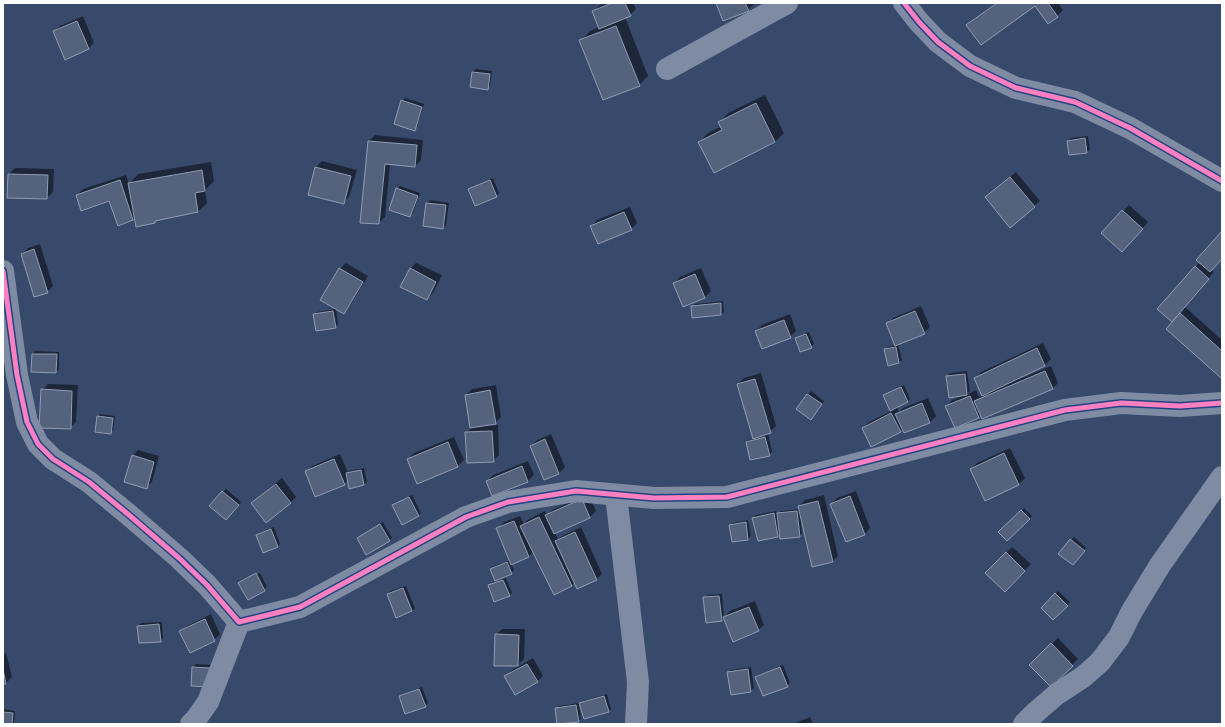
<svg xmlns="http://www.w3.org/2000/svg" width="1225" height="727" viewBox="0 0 1225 727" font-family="'Sofia Sans Condensed',sans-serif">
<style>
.shadow{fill:#0007}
.building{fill:#54627e;stroke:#919cb1}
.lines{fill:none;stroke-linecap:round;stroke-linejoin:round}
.minor{stroke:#7e8ba2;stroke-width:22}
.cycleway-casing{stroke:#224382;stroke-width:8}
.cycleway{stroke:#ff80c0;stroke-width:5}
</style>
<rect width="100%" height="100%" fill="#384a6c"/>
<!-- shadow -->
<g class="shadow">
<polygon points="606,3 633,3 636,9 630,15 625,17 648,76 639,85 581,40 590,31 599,27 593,12 599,6"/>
<polygon points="717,3 755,3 748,10"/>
<polygon points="996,3 1058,3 1063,10 1057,16 1035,5 968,25 974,19"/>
<polygon points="83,16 94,43 88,49 54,32 60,26"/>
<polygon points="476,69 492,71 490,86 487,89 471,86 473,72"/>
<polygon points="765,95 784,133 775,142 699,142 708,133 722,126 720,122 728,113"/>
<polygon points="405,98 424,104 417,127 415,130 402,101"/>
<polygon points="375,135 423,140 421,160 415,166 390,164 385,217 379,223 369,141"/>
<polygon points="1088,136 1090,149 1087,152 1070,154 1068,141 1071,138"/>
<polygon points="322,161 357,170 349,197 343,203 309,195 316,167"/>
<polygon points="211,162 214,181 205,190 207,203 198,212 158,219 155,222 135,217 133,219 118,225 110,200 77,195 83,189 126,175 129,184 138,174"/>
<polygon points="15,168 54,169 53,192 47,198 8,197 9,174"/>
<polygon points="1016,172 1040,201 1034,206 993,192"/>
<polygon points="493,178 499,193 496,196 469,189 472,187"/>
<polygon points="400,186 420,193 413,213 410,216 397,189"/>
<polygon points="430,200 449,203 446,225 443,228 427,203"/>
<polygon points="1129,205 1148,222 1128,245 1102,233"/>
<polygon points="630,207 637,223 631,229 591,226 597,220"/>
<polygon points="1222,232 1222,258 1211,270 1214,272 1184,306 1222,340 1222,376 1173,322 1159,309 1200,262"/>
<polygon points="40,244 53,286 47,292 22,254 28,248"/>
<polygon points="346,263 368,276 349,307 344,313 321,299 340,269"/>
<polygon points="416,263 442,275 433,293 427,299 410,269"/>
<polygon points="701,268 711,291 705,297 684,306 675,283 680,277"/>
<polygon points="723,301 724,312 721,314 692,307 695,304"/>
<polygon points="921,306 930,327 924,333 898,344 902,360 899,362 885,350 888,347 896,345 887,324 893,318"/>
<polygon points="336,309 338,324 335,327 314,315 317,312"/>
<polygon points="790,314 796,331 790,337 756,331 762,325"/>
<polygon points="809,332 814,344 811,347 796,338 799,336"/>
<polygon points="1043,343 1051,359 1045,365 1018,378 1019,379 1051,366 1058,383 1052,389 981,414 979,417 955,427 947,406 952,400 965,395 947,376 950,373 967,371 970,391 966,395 976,390 979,397 983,395 975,378 981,372"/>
<polygon points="35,351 59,352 59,369 56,372 32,371 33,354"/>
<polygon points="761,373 776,426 768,433 772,452 769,455 747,442 749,440 754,439 738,384 744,378"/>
<polygon points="48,384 78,385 76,422 70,428 42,390"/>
<polygon points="496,385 501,417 495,423 483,425 483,426 498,425 499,455 493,461 466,433 471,428 466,395 472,389"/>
<polygon points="904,385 910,399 908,402 897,407 899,412 903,408 928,398 936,416 930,422 904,432 903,429 900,431 863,428 869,422 891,411 884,396 887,393"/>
<polygon points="811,391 824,401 811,419 797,409"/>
<polygon points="101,414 115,416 113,430 110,433 98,416"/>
<polygon points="551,434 565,467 559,473 544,479 531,446 537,440"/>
<polygon points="454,437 464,460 458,466 408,459 414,453"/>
<polygon points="1010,448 1025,478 1019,484 971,469 977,463"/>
<polygon points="138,450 159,456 152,482 146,488 132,456"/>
<polygon points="340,454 348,473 349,471 364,468 367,482 364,484 348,480 344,484 306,472 312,466"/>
<polygon points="528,461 534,475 528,481 493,495 487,481 493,475"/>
<polygon points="282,478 296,497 290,503 252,503"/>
<polygon points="226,489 241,502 226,519 223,492"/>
<polygon points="856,491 870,528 865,534 846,541 831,504 837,498"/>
<polygon points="588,494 596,511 590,517 555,533 558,539 562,536 581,527 602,574 596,580 575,582 572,585 554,593 534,551 529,556 511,563 514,570 511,573 491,569 494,566 510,560 498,528 504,522 520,516 524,524 527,520 545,511 547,515 552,510"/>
<polygon points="412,495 421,513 418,516 393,506 396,503"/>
<polygon points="824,495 838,556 832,562 803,523 801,523 802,533 800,536 780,534 778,536 758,540 753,518 756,515 776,511 777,515 781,511 799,509 799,506 805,500"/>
<polygon points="1024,508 1032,516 1007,540 999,532"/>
<polygon points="748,520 751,536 748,539 731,525 733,523"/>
<polygon points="383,522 392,538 389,540 358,538"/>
<polygon points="274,527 280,544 278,546 257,536 260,533"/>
<polygon points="1074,537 1086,548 1075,561 1071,540"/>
<polygon points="1012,547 1031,564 1005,591 986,573"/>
<polygon points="260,573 267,587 248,599 242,582"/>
<polygon points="506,578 512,593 509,596 489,586 492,583"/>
<polygon points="406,586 415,608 412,611 388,594 390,591"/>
<polygon points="1058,591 1070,602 1053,619 1042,608"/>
<polygon points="722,594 724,617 730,611 755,601 764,625 758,630 724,618 721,621 704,598 707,595"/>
<polygon points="211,614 220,634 214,640 181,632 187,626"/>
<polygon points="162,622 163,638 160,641 138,626 141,623"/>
<polygon points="502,629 525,629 524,659 518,665 496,635"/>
<polygon points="1058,638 1078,659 1051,686 1030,665"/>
<polygon points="6,653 12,677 6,683 3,683 3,654"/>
<polygon points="533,658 543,676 537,682 506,676 512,670"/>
<polygon points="196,664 214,665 213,683 193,667"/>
<polygon points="783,665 790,683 787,686 756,677 759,675"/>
<polygon points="751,667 754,688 751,691 728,672 731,670"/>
<polygon points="422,687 428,703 425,706 400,697 403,694"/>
<polygon points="607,694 611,709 608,712 580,703 583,701"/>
<polygon points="579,703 581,719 578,721 558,724 556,709 559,706"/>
<polygon points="3,709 15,711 14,724 3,724"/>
<polygon points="810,717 813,724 793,724"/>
</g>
<!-- building -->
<g class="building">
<polygon points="612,3 625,3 631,16 599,29 592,11"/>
<polygon points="716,3 745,3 749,11 723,21"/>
<polygon points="997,3 1048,3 1058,17 1048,24 1035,6 981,45 966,25"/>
<polygon points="77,21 89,49 65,60 53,31"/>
<polygon points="616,26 640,86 603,100 579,40"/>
<polygon points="472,72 490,74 488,90 470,87"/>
<polygon points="401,100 422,107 415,131 394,124"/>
<polygon points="756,103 775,142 714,173 698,142 722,130 718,122"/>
<polygon points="1085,138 1087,153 1069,155 1067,141"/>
<polygon points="368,141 417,145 415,167 385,164 379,224 360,223"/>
<polygon points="315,167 351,176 344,204 308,195"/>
<polygon points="202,170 205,191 195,193 198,212 155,221 155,223 136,227 128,183"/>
<polygon points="8,174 48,175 47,199 7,198"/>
<polygon points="1010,177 1035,207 1010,228 985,197"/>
<polygon points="120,180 133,220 118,226 109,201 81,211 76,195"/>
<polygon points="490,180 497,197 475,206 468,189"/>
<polygon points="396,188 418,196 410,217 389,210"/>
<polygon points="426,203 446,205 443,229 423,226"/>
<polygon points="1122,210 1143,229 1122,252 1101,233"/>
<polygon points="624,212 632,230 598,244 590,226"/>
<polygon points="1222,231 1222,259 1210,272 1196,260"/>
<polygon points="34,249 48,293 34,297 21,254"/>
<polygon points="1195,266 1209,279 1172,322 1157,309"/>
<polygon points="339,268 363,282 344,314 320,300"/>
<polygon points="410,268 436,282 427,300 400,287"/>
<polygon points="695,274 705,298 683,307 673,283"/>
<polygon points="721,303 721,315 692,318 691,306"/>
<polygon points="333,311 336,328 316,331 313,314"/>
<polygon points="915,311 925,334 895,346 886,323"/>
<polygon points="1180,313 1222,351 1222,377 1221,378 1166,329"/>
<polygon points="784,320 791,338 762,349 755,331"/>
<polygon points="806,334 812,348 800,352 795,338"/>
<polygon points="896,347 899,363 888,366 884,349"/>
<polygon points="1037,348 1045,366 982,396 974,378"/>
<polygon points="32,354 57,354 56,373 31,372"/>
<polygon points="1045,371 1053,389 982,419 974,401"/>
<polygon points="965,374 967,395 949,398 946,376"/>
<polygon points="755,379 771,433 753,439 737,384"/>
<polygon points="901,387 908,402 890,411 883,395"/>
<polygon points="41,389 72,391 71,429 39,428"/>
<polygon points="490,390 496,424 470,428 465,395"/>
<polygon points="807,394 822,404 811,420 796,409"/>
<polygon points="970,396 979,418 955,428 945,406"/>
<polygon points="922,403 930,423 904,433 895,414"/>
<polygon points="891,413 901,432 871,447 862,428"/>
<polygon points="97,416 113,418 111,434 95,432"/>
<polygon points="492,431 494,462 467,463 465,432"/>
<polygon points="765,437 770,456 750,460 746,442"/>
<polygon points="545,439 559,474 544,480 530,446"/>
<polygon points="448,442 458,467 417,484 407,459"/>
<polygon points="1004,453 1019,485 985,501 970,469"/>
<polygon points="132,455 154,462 147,489 124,482"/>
<polygon points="334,459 345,485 315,497 305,471"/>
<polygon points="522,466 528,482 492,496 486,481"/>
<polygon points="361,470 364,485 349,489 346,473"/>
<polygon points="276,484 291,503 266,523 251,503"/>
<polygon points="222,491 239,505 226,520 209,506"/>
<polygon points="850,496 865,535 846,542 830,504"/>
<polygon points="409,497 419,516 402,525 392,505"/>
<polygon points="582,499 590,518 554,534 545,515"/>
<polygon points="818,501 833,562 812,567 798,506"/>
<polygon points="1021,510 1030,519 1007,541 998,532"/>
<polygon points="797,511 800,537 780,539 777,513"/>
<polygon points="774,513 778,537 758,541 752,518"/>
<polygon points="539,517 572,586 554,595 520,526"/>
<polygon points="514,521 529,557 511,565 496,528"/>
<polygon points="746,522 748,540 732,542 729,525"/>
<polygon points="380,524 390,541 366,555 357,538"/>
<polygon points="271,529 278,547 263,553 256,535"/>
<polygon points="575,532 597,580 577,589 555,541"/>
<polygon points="1070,539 1085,551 1073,565 1058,554"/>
<polygon points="1006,552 1025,571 1005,592 985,573"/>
<polygon points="507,562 512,574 495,581 490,569"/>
<polygon points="256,573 265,591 248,600 238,583"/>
<polygon points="503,580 510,596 494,602 488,585"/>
<polygon points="403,588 412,611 396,618 387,594"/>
<polygon points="1055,593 1068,606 1053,620 1041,608"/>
<polygon points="719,596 722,621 706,623 703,597"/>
<polygon points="749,607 759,631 733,642 723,617"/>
<polygon points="205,619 215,641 190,653 179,631"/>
<polygon points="159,624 161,642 139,643 137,626"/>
<polygon points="495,634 519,635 518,666 494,666"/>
<polygon points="1051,643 1073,666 1051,687 1029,665"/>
<polygon points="527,664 538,682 515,695 504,676"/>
<polygon points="192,667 211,668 210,687 191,686"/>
<polygon points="780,667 788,687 763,696 755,677"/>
<polygon points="3,669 6,684 3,684"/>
<polygon points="748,669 751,692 731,695 727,672"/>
<polygon points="419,689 426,707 405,714 399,696"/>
<polygon points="604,696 609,712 584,719 579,703"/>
<polygon points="576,705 579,722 557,724 555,708"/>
<polygon points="3,712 13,713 12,724 3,724"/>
</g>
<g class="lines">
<!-- minor -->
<g class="minor">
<polyline points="904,3 919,22 938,42 970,66 1016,88 1075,102 1130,128 1222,181"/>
<polyline points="667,69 787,3"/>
<polyline points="3,271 17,375 27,422 38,444 53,459 89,482 129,515 179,558 207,585 239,622 300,607 466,517 508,502 576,491 654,498 727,497 1065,410 1121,403 1180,406 1222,403"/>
<polyline points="616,495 638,682 636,724"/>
<polyline points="191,724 196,719 208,702 239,622"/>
<polyline points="1024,724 1036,712 1057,694 1083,677 1100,662 1119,637 1132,611 1160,565 1222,477"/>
</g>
<!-- cycleway casing -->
<g class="cycleway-casing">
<g id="cycleway">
<polyline points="904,3 919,22 938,42 970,66 1016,88 1075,102 1130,128 1222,181"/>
<polyline points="3,271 17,375 27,422 38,444 53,459 89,482 129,515 179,558 207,585 239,622 300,607 466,517 508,502 576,491 654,498 727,497 1065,410 1121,403 1180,406 1222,403"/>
</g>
</g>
<!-- cycleway -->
<use href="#cycleway" class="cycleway"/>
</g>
<!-- border -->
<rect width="1225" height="727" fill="none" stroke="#ffffff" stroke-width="8"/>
</svg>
